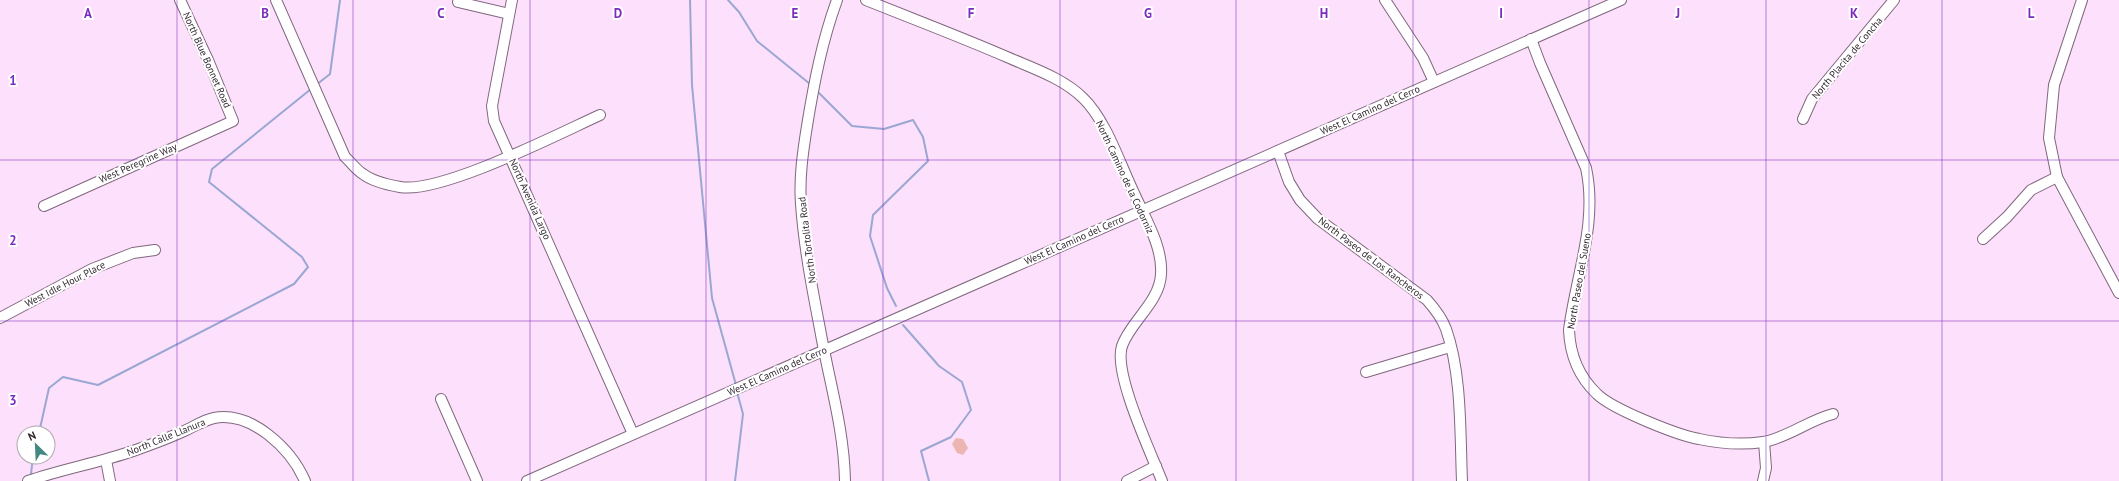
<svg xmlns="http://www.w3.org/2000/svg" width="2119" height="481" viewBox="0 0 2119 481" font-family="'PT Sans',sans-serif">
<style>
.green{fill:#ecb5b1}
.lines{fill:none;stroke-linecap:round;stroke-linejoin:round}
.stream{stroke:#9aa7d3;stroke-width:2}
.minor-casing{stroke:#7f677e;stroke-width:12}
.minor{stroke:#fff;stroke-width:10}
.grid{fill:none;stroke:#7b2cbf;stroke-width:1;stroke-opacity:0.55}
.labels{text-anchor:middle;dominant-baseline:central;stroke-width:4;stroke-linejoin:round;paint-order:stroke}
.street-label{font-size:10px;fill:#312630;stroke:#fff}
.grid-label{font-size:13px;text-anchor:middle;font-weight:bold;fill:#7b2cbf;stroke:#fff;stroke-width:4;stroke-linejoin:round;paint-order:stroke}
</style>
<rect width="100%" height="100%" fill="#fde0fb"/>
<!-- green -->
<polygon class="green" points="956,438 963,439 968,448 963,455 957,453 952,444"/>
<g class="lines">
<!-- stream -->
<g class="stream">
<polyline points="690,0 692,85 712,298 736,385"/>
<polyline points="728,0 739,12 757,41 810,84"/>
<polyline points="316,85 330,74 340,0"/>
<polyline points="816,90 852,126 884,129 913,120 923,137 928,161 873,215 870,236 887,288 896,306"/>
<polyline points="903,325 939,366 962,382 971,410 951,437 921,451 929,481"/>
<polyline points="39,433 49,388 63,377 98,385 294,284 308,267 302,257 209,182 212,169 311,89"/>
<polyline points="31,474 33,457"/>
<polyline points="735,481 743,414 737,392"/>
</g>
<!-- minor casing -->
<g class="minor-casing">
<g id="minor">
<path d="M276,0L345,157C351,162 356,170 363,174C372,181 389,185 400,187C441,194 558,134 600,115"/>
<polyline points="512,0 492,106 494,121 633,434"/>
<path d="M837,0C822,41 814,83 807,126C803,151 799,178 801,204C804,246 812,288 820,329C829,381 844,428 845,481"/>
<path d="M866,0C913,19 961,37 1007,57C1032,68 1063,78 1083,98C1106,120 1120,164 1134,193C1145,218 1163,247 1161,274C1160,302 1130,322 1122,346C1113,373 1151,453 1162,481"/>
<polyline points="1385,0 1423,58 1434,82"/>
<polyline points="2082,0 2054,85 2049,138 2057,177 2119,293"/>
<polyline points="458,2 509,14"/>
<path d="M1531,39L1540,63L1586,168C1598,223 1576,275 1569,330C1570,355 1578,376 1597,394C1612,409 1677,435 1699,439C1718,443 1743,445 1763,442C1787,438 1809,420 1833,414"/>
<polyline points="1803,119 1812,99 1894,0"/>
<path d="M1278,151L1289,182L1300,200L1318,219L1427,300C1435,309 1442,318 1446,329C1462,374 1460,433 1462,481"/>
<polyline points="44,206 233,121 208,60 180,0"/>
<polyline points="1983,239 2007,217 2031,190 2057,177"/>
<polyline points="0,318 92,269 133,253 155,250"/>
<polyline points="1366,372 1450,347"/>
<polyline points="441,399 477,481"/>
<polyline points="106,460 110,481"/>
<path d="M28,481C62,469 98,463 133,451C150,445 167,439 184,431C193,427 204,420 214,418C252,411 291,449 305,481"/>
<polyline points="527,481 1621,0"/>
<polyline points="1127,481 1156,466"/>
<polyline points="1763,481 1766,468 1764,442"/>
</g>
</g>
<!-- minor -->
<use href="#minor" class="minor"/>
</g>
<!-- grid -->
<path class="grid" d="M177,0V481M353,0V481M530,0V481M706,0V481M883,0V481M1060,0V481M1236,0V481M1413,0V481M1589,0V481M1766,0V481M1942,0V481M0,160H2119M0,321H2119"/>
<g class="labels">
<!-- street labels -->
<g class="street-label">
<text transform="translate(1847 58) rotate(-50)">North Placita de Concha</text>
<text transform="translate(207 60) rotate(66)">North Blue Bonnet Road</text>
<text transform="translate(1370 110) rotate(-24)">West El Camino del Cerro</text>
<text transform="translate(138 163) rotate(-24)">West Peregrine Way</text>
<text transform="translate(1125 177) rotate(65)">North Camino de la Codorniz</text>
<text transform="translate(530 199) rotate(66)">North Avenida Largo</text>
<text transform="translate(807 240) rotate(-97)">North Tortolita Road</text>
<text transform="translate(1074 240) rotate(-24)">West El Camino del Cerro</text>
<text transform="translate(1371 258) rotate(37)">North Paseo de Los Rancheros</text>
<text transform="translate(1579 281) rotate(-80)">North Paseo del Sueno</text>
<text transform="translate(65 284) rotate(-27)">West Idle Hour Place</text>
<text transform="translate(777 371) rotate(-24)">West El Camino del Cerro</text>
<text transform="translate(166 437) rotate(-22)">North Calle Llanura</text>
</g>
</g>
<g class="grid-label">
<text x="88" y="18">A</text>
<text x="265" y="18">B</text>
<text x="441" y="18">C</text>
<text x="618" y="18">D</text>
<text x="795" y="18">E</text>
<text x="971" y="18">F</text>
<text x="1148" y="18">G</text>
<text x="1324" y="18">H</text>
<text x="1501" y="18">I</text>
<text x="1678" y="18">J</text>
<text x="1854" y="18">K</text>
<text x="2031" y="18">L</text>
<text x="13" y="85">1</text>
<text x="13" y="245">2</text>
<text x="13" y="405">3</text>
</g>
<!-- north arrow -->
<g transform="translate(36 445) rotate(336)"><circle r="19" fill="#ffffff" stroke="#ada8ac"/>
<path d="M0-3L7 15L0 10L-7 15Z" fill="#438981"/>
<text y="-6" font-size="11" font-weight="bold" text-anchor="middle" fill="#312630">N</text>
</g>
</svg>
